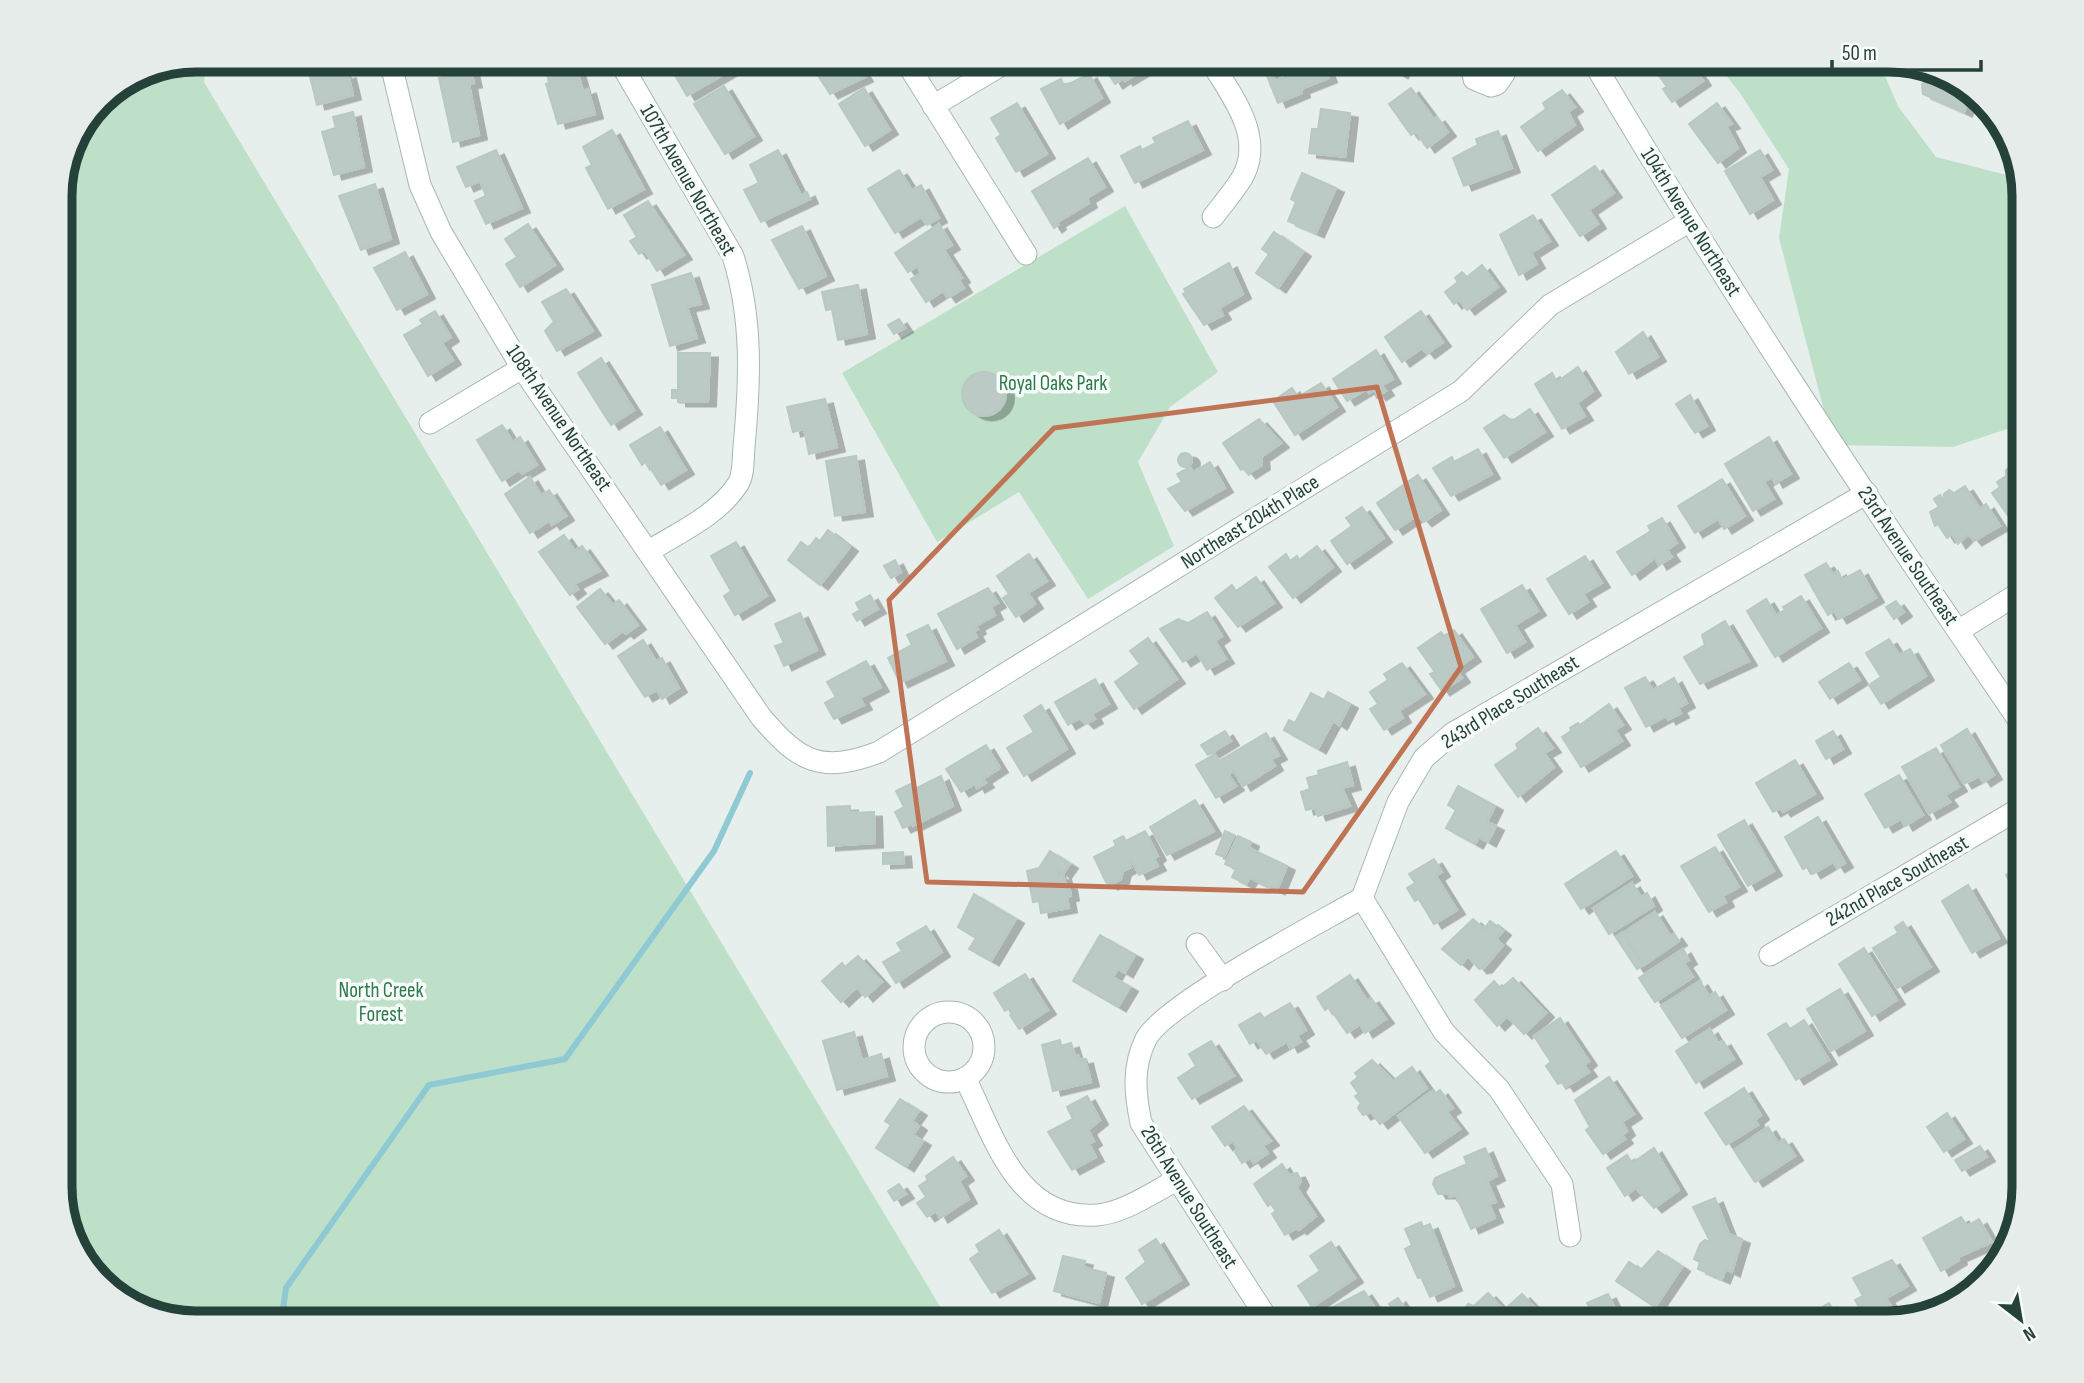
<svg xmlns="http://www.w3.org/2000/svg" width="2084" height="1383" viewBox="0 0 2084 1383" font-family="'Sofia Sans Condensed',sans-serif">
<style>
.green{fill:#bfe0c8}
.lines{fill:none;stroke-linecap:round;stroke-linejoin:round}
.stream{stroke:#8ec9d4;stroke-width:6}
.building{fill:#bbcac4;stroke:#b8c9c2;stroke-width:2;filter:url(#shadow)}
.street-casing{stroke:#a8b8b2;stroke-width:23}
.street{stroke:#fff;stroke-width:21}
.marked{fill:none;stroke:#c07456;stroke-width:5;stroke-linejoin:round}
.labels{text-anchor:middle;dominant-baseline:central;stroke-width:7;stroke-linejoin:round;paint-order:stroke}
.street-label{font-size:21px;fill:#24423a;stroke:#f7fbf9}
.park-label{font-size:21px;fill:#2d7a4b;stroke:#f7fbf9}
.rim{fill:none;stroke:#24423a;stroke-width:9}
</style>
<defs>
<filter id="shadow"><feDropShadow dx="8" dy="4.5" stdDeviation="0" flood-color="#0004"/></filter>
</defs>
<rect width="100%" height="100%" fill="#e6efeb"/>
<!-- green -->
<g class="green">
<polygon points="196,60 207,60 204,82 950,1323 196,1323 120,1301 78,1256 60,1196 60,187 73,136 100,99 144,70"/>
<polygon points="1714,60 1878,60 1898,106 1936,157 2007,175 2018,169 2024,195 2022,424 1953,447 1833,445 1779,238 1789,169 1740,93"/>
<polygon points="1125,206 1218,372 1170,407 1138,462 1174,546 1088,599 1019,492 937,542 842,373"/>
</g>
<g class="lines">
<!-- stream -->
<polyline class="stream" points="281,1323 286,1288 429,1085 565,1059 714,851 750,773"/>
</g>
<!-- building -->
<g class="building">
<polygon points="306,60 340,62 343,75 348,74 353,95 317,105"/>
<polygon points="431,60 471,60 433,68"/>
<polygon points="506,60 533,60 534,63 510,70"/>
<polygon points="548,60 581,60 575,63 583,91 588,89 595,114 558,124 546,84 549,83 545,66 550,64"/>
<polygon points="689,60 728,60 733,69 687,96 676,77 697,67"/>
<polygon points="808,60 854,60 865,77 830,94"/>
<polygon points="1100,60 1160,60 1125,81 1124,78 1115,84"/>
<polygon points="1287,60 1322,60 1329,78 1301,89 1302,93 1278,103 1265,71 1271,69 1275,81 1292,74"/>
<polygon points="1376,60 1408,60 1400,74"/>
<polygon points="1648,60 1689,60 1703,81 1672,102 1663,89 1667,87"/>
<polygon points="471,70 474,83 469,84 479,135 453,142 439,78"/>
<polygon points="1929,72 1964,82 1973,92 1964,112 1923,94 1922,85"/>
<polygon points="1089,74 1102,98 1060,124 1041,89 1061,79 1063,84 1069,84"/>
<polygon points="724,86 754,136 725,154 694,104"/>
<polygon points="864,88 890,130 865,146 839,104"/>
<polygon points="1411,88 1434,119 1437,117 1448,132 1427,148 1416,132 1411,135 1389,104"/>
<polygon points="1562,90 1575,107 1568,112 1575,125 1538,151 1521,127 1546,109 1543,103"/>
<polygon points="1017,103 1047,154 1016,172 996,138 1001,135 991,118"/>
<polygon points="1717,103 1732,124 1726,126 1738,148 1718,163 1689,124"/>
<polygon points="1321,109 1350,113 1345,157 1309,153 1312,129 1318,129"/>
<polygon points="353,112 364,167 334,175 322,132 336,128 333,117"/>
<polygon points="1188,121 1203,150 1135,183 1121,156 1140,146 1142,150 1156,143 1153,138"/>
<polygon points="612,130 644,189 608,209 586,168 592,165 583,147"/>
<polygon points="1498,131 1512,168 1464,186 1453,158 1478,145 1476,139"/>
<polygon points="496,150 522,208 486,224 475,201 486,196 480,181 466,187 457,167"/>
<polygon points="778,150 801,195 807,192 810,199 761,222 744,190 759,183 750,165"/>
<polygon points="1760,150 1772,170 1760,177 1773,200 1750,214 1725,171"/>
<polygon points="1088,158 1105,187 1087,198 1089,203 1056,223 1058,225 1054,228 1032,191"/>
<polygon points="1595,166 1614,193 1589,210 1598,224 1580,236 1552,195"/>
<polygon points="899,170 912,190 921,185 939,218 927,225 921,217 895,233 868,189"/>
<polygon points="1302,173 1336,188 1316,233 1288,221 1296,202 1291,199"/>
<polygon points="375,184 391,239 361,250 339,196"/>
<polygon points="648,201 684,255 657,271 645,251 639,254 630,241 637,237 624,215"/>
<polygon points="1533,215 1550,241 1531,253 1537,264 1519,275 1500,235"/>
<polygon points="528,224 555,265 520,287 506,264 517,257 505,239"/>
<polygon points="939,224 952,245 944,250 962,278 959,280 964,288 948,298 943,291 926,302 911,279 921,273 917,266 908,272 895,253"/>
<polygon points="802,226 826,276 799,289 772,240"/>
<polygon points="1274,232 1303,252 1278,288 1256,273 1269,254 1262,249"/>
<polygon points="405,252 427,294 397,310 374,268"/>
<polygon points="1229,263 1243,294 1219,308 1223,315 1204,325 1183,294 1186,292 1184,289"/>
<polygon points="1482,265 1498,287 1467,310 1459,300 1454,304 1445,292 1458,282 1455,278 1462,272 1467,277"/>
<polygon points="691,273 701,304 687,307 697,338 670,346 652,285"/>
<polygon points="858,285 867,334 838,340 832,309 826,310 822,292"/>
<polygon points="566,289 593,331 557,351 545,331 554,322 542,302"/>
<polygon points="435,311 451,337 442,343 453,360 428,376 404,335 423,324 420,320"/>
<polygon points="1421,311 1443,342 1427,354 1422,348 1402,362 1385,337"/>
<polygon points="899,319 905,328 894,334 888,325"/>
<polygon points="1643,332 1658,357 1629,374 1616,352"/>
<polygon points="1376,350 1393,379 1382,385 1386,391 1378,396 1374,390 1369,393 1367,389 1347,401 1333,379"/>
<polygon points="678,353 710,353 708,402 678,402 678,398 672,398 672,390 678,390"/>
<polygon points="601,358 634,410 611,425 578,373"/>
<polygon points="1578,367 1593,391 1577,403 1585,416 1562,429 1535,384 1552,373 1557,382"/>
<circle cx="984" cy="394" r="22"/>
<polygon points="1321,383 1337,407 1295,435 1273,401 1292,388 1298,397"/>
<polygon points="1690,395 1707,426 1695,433 1676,404"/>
<polygon points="825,399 837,447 809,454 804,429 793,432 787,407"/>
<polygon points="1530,409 1545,432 1504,458 1484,428 1504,415 1512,421"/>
<polygon points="1259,419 1281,443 1261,457 1262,465 1248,474 1243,468 1241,470 1223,443"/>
<polygon points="502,425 513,442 520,437 537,465 522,474 519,470 502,481 477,440"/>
<polygon points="660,427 686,470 661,485 646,461 642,465 630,445"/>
<polygon points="1769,437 1791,474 1775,483 1772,477 1764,482 1774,499 1753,511 1725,464"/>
<polygon points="1478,449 1492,474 1451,496 1433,468 1452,457 1454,462"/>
<circle cx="1185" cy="460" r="7"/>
<polygon points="856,456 865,512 835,516 826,461"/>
<polygon points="1210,462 1225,488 1185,511 1168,489 1182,482 1177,474 1190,467 1193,472"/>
<polygon points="2024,463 2024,514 2022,516 2019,511 2009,517 1992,493 2000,487 1997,482 2006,476 2006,470 2011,466 2016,469"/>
<polygon points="1418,475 1441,510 1424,522 1418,515 1395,530 1377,503"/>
<polygon points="530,477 541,495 549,490 566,516 552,525 549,521 530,533 505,494"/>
<polygon points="1722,479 1745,516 1724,529 1718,519 1695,533 1678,506"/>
<polygon points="1965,486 1980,509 1986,504 2000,526 1974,541 1968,534 1958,544 1952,534 1947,538 1938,524 1935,526 1930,512 1939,507 1934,499 1940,495 1943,501 1944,494 1949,490 1954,493"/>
<polygon points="1362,507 1384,538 1347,564 1331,541 1352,526 1346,518"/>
<polygon points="1662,518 1677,543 1667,550 1672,557 1659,565 1655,558 1632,575 1617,552 1651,531 1648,526"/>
<polygon points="828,530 850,547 820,585 788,560 801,542 809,548 816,538 820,541"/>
<polygon points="564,535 575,551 582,546 600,571 574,584 578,589 570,595 539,552"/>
<polygon points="736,542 767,596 735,615 724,596 731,591 711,556"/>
<polygon points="1317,546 1333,567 1293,598 1269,567 1286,554 1290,561 1297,556 1299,560"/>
<polygon points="1029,554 1047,581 1028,593 1035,604 1016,617 1003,598 1009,594 997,576"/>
<polygon points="1585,556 1602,583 1583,594 1588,602 1569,614 1547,579"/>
<polygon points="895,560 901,572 891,578 884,566"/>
<polygon points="1826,563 1833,574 1838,571 1842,580 1860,570 1876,598 1839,619 1834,611 1828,615 1805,575"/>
<polygon points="1256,577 1274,603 1238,627 1215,598 1232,585 1236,591"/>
<polygon points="1522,585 1538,611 1515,625 1525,642 1507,653 1481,609"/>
<polygon points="988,588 998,603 991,607 995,615 976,626 978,629 974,632 977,637 957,649 938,614"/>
<polygon points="600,589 613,605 619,600 638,625 626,634 623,631 605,644 577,607"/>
<polygon points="870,595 878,609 857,621 853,614 860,610 856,603"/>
<polygon points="1801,596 1821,628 1775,657 1747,611 1766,599 1776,615 1785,610 1783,607"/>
<polygon points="1896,601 1904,612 1894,619 1886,607"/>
<polygon points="1207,612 1222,636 1215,641 1226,659 1207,670 1197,653 1183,662 1160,629 1178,619 1188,623"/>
<polygon points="800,613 817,650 784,666 775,646 784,643 775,624"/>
<polygon points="1725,621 1749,661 1700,684 1684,657 1705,645 1702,635"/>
<polygon points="928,625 946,661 900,683 888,658 912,645 907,635"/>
<polygon points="1454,630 1473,657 1456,669 1462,678 1442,691 1430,674 1435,672 1418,648 1441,632 1444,636"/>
<polygon points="1148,638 1177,679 1134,709 1115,682 1140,664 1130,651"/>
<polygon points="1889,639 1899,655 1910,649 1926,676 1881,704 1869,685 1881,677 1866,653"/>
<polygon points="643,640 656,661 662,658 679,688 662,699 657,690 645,697 618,656"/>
<polygon points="866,661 881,687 860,698 864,705 834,719 825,703 836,697 827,682"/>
<polygon points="1402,663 1425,694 1399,711 1403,718 1384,730 1370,709 1378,704 1370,692 1388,680 1384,674"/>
<polygon points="1849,663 1860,680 1830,699 1819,682"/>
<polygon points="1645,677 1653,690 1674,678 1687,703 1678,708 1681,713 1668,720 1666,716 1646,727 1625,688"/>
<polygon points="1095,679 1109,704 1092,714 1095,719 1086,724 1080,718 1068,725 1055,702"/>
<polygon points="1328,692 1350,704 1339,725 1333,721 1318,749 1284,730 1289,720 1295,723 1311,693 1324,700"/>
<polygon points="1609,704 1623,725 1615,730 1622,741 1581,767 1562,737 1571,731 1570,728 1578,723 1580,725"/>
<polygon points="1041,705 1067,749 1024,776 1007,748 1034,732 1024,716"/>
<polygon points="1538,728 1553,748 1544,753 1554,767 1518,797 1495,765 1518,749 1516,744"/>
<polygon points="1967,729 1994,775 1983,782 1979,776 1964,784 1941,745"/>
<polygon points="1225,731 1231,741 1208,755 1201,745"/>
<polygon points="1833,731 1843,749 1826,759 1816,741"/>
<polygon points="1266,733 1279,755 1271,759 1275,766 1243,786 1234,771 1228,774 1236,786 1216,798 1196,765 1215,754 1219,761"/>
<polygon points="986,745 1000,768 983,779 986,783 977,788 975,784 961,792 946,769"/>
<polygon points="1936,748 1959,787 1945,795 1950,802 1929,814 1902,767"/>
<polygon points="1795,760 1815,794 1783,812 1780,808 1773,812 1756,783"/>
<polygon points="1347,762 1353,785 1342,788 1350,806 1318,816 1315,808 1306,810 1301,792 1310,789 1307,778 1319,775 1318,771"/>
<polygon points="1899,775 1923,815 1905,826 1901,819 1885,828 1865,794"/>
<polygon points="941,776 953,806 913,826 912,824 903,828 895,812 904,807 896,791 911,784 917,788"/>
<polygon points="1458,786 1495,806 1487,822 1496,826 1488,842 1479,837 1475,844 1446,828 1456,810 1448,805"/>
<polygon points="1195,800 1214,831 1167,855 1150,827"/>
<polygon points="850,806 850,813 874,812 875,843 828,846 827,807"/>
<polygon points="1818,817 1845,863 1837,868 1833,862 1813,874 1808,866 1803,869 1785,837"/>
<polygon points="1744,820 1774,871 1748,886 1718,835"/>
<polygon points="1145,831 1158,856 1154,859 1158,866 1139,875 1131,859 1128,860 1131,867 1123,871 1121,879 1110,885 1106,882 1094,857 1116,846 1114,841 1123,836 1126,841"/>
<polygon points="1225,831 1234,835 1224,857 1216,854"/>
<polygon points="1238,836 1251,842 1249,848 1287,866 1277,890 1250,878 1246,884 1232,877 1236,869 1225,864"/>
<polygon points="1715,847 1739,887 1723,896 1726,902 1709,912 1681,866"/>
<polygon points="1050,851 1070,864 1063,874 1057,869 1058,876 1063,875 1066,885 1069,885 1071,896 1067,897 1069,908 1041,913 1039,901 1033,902 1027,871 1039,868"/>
<polygon points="1616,851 1632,876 1581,909 1565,884"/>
<polygon points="903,852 904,863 883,864 883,853"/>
<polygon points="1434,859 1442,872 1436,876 1457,910 1434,924 1419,899 1415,901 1407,888 1415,883 1409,874"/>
<polygon points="2024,864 2024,888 2016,892 2006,875"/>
<polygon points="1632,883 1641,897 1647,893 1654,906 1609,934 1593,908"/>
<polygon points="1968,885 1999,938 1972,953 1942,901"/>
<polygon points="974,894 1016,919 991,961 969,949 976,938 958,927"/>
<polygon points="1655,912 1671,937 1674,934 1679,941 1644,965 1623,933"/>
<polygon points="1473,919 1484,929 1490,921 1503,931 1496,939 1503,945 1484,968 1479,969 1468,956 1461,965 1442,949"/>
<polygon points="1903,922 1931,967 1897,988 1873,948 1898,933 1895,927"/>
<polygon points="926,926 942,952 896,983 883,962 902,951 897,943"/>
<polygon points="1622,933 1643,965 1637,969 1616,937"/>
<polygon points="1100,935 1135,955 1125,973 1118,969 1113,977 1130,987 1118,1007 1073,981"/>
<polygon points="1864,948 1897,1000 1872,1016 1839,964"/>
<polygon points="1683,949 1689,960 1684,963 1693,977 1655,1002 1639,978"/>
<polygon points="858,956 882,982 865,997 857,987 841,1002 822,981 842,963 845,967"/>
<polygon points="1025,974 1048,1010 1019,1029 1010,1015 1013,1013 1010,1008 1005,1011 994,993"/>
<polygon points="1350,975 1367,1000 1371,998 1386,1019 1365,1033 1360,1024 1347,1033 1329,1007 1325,1010 1317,997"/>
<polygon points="1513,978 1546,1013 1524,1034 1507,1016 1497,1026 1475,1000 1494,981 1501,989"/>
<polygon points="1700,981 1709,996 1715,992 1726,1010 1682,1038 1661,1006"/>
<polygon points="1840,989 1865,1031 1831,1051 1807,1009"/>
<polygon points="1290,1003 1306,1030 1297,1036 1301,1042 1290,1048 1287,1042 1266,1054 1257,1040 1250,1044 1239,1025 1260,1013 1264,1018"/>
<polygon points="1560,1018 1589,1061 1584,1065 1589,1072 1566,1087 1562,1082 1558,1084 1546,1066 1551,1062 1534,1036"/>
<polygon points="1804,1020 1829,1060 1796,1080 1768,1034 1786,1023 1790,1029"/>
<polygon points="1710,1029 1718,1043 1723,1041 1734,1059 1696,1083 1676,1051"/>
<polygon points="854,1032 862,1060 881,1054 887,1076 837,1090 823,1041"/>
<polygon points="1060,1040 1061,1046 1071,1043 1075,1056 1078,1055 1080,1060 1085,1059 1091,1082 1053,1091 1042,1045"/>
<polygon points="1211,1041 1234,1076 1192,1099 1178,1078 1196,1066 1189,1054"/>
<polygon points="1372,1060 1393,1081 1412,1067 1427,1088 1380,1124 1371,1112 1363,1115 1358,1108 1361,1103 1355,1096 1359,1094 1351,1083 1358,1077 1355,1073"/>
<polygon points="1609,1077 1634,1114 1622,1122 1627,1131 1622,1135 1625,1139 1603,1154 1586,1130 1590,1127 1575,1100"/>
<polygon points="1744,1088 1761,1115 1755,1120 1758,1125 1726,1145 1705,1113"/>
<polygon points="1440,1090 1453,1108 1447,1112 1460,1129 1425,1153 1398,1116 1432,1091 1435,1094"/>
<polygon points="1087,1096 1100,1120 1088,1130 1094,1141 1089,1144 1096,1157 1072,1170 1048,1132 1073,1119 1067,1107"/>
<polygon points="900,1099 919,1111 912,1121 919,1126 913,1135 923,1141 906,1167 876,1148 891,1125 885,1121"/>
<polygon points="1244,1106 1271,1141 1263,1146 1268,1153 1254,1163 1250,1158 1242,1163 1235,1152 1238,1149 1233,1141 1225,1146 1212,1127"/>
<polygon points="1947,1113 1964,1139 1944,1152 1927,1127"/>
<polygon points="1768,1127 1778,1143 1784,1139 1795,1156 1755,1182 1734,1150"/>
<polygon points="1980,1146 1987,1157 1962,1171 1955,1160"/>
<polygon points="1485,1148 1497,1176 1487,1181 1496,1202 1489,1204 1495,1218 1471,1229 1456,1195 1450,1197 1448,1194 1438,1194 1433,1184 1435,1178 1467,1164 1464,1157"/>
<polygon points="1654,1148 1679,1190 1654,1208 1636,1188 1625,1196 1607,1168 1627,1155 1632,1163"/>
<polygon points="953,1157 966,1176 959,1181 969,1199 940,1218 936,1211 927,1217 917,1203 926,1197 919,1186 928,1180 926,1176"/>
<polygon points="1282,1164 1289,1175 1297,1173 1301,1181 1297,1188 1316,1216 1299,1230 1297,1228 1285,1235 1272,1214 1276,1211 1271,1204 1268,1206 1254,1184"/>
<polygon points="2024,1170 2024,1188 2020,1204 2012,1184 2022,1179 2019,1173"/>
<polygon points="899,1184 906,1194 894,1201 888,1191"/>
<polygon points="1715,1198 1729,1234 1742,1239 1732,1272 1726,1269 1722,1279 1698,1269 1700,1262 1694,1259 1700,1244 1705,1240 1711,1243 1693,1207"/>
<polygon points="1961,1217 1967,1226 1979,1219 1992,1242 1958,1257 1959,1260 1941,1271 1923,1238"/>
<polygon points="1421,1222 1423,1227 1430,1224 1454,1286 1430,1297 1421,1277 1418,1278 1405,1249 1412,1245 1405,1229"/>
<polygon points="999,1230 1027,1274 992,1293 970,1259 980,1252 976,1245"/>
<polygon points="1156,1239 1181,1280 1142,1304 1126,1278 1146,1262 1139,1250"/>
<polygon points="1331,1242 1355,1278 1312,1307 1298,1286 1320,1271 1310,1256"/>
<polygon points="1658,1251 1682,1267 1655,1307 1616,1281 1629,1262 1641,1270"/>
<polygon points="1063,1256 1085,1261 1083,1267 1106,1273 1099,1303 1054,1291"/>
<polygon points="1892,1260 1908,1286 1886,1298 1891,1306 1867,1321 1855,1300 1863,1296 1853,1278"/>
<polygon points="1364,1291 1385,1323 1339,1323 1329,1309"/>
<polygon points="1488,1293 1504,1310 1522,1294 1540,1313 1529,1323 1455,1323 1468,1304 1474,1306"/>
<polygon points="1608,1294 1622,1323 1581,1323 1593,1315 1587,1303"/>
<polygon points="1398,1298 1406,1310 1397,1315 1389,1304"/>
<polygon points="1829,1303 1841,1323 1794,1323"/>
</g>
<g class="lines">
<!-- street casing -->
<g class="street-casing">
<g id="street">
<path d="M390,60L420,185L441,232L522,368L761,717C799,762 821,774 879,752L1461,391L1550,305L1688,222"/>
<path d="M622,60L624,69L733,256C753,319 750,382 744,447C743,457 744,475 738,484C718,515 680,532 649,551"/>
<polyline points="905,60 1026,254"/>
<path d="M1210,60C1230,94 1266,136 1242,178C1234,191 1223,204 1213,217"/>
<polyline points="1476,60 1472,66 1474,79 1491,86 1497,84 1504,74 1500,60"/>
<path d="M1592,60C1727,288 1874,509 2024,728"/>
<polyline points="933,106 1010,60"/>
<polyline points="430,423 522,368"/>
<polyline points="1958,631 2024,590"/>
<polyline points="1362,898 1444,1032 1499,1089 1562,1184 1570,1236"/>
<polyline points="1197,944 1223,980"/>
<polyline points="1770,955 2024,806"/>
<circle cx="949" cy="1047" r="35"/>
<path d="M965,1078C994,1136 1017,1221 1097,1215C1124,1213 1153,1192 1177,1180"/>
<path d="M1270,1323L1141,1123C1135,1094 1132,1067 1146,1039C1164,1004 1321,922 1362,898L1398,802L1424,758L1453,733L1867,493"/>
</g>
</g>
<!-- street -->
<use href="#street" class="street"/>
</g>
<!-- marked area -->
<path class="marked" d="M1377,387L1461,667L1303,892L927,882L889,600L1054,428Z"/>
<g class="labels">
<!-- street labels -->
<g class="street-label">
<text transform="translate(688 180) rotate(60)">107th Avenue Northeast</text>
<text transform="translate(1691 222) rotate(58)">104th Avenue Northeast</text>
<text transform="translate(559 418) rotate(56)">108th Avenue Northeast</text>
<text transform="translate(1250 522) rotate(-32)">Northeast 204th Place</text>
<text transform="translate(1908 556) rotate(56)">23rd Avenue Southeast</text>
<text transform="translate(1510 702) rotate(-32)">243rd Place Southeast</text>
<text transform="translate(1897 881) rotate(-30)">242nd Place Southeast</text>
<text transform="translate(1189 1197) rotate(58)">26th Avenue Southeast</text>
</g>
<!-- park labels -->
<g class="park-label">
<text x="1053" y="383">Royal Oaks Park</text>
<text x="381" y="990">North Creek<tspan x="381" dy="24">Forest</tspan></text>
</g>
</g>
<!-- crop -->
<path d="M0 0H2084V1383H0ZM196 72H1888A124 124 0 0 1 2012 196V1187A124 124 0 0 1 1888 1311H196A124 124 0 0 1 72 1187V196A124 124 0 0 1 196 72Z" fill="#e6ecea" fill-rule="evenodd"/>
<path class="rim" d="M196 72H1888A124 124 0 0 1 2012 196V1187A124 124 0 0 1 1888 1311H196A124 124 0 0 1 72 1187V196A124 124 0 0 1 196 72Z"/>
<!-- north arrow -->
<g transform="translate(2021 1320) rotate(149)" stroke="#f7fbf9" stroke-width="5" paint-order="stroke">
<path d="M0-5L12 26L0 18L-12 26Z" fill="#24423a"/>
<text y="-10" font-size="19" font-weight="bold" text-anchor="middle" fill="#24423a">N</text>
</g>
<!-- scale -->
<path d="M1832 60v10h149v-10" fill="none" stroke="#24423a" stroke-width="3.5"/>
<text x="1842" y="60" font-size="21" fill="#24423a" stroke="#f7fbf9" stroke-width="5" paint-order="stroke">50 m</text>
</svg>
